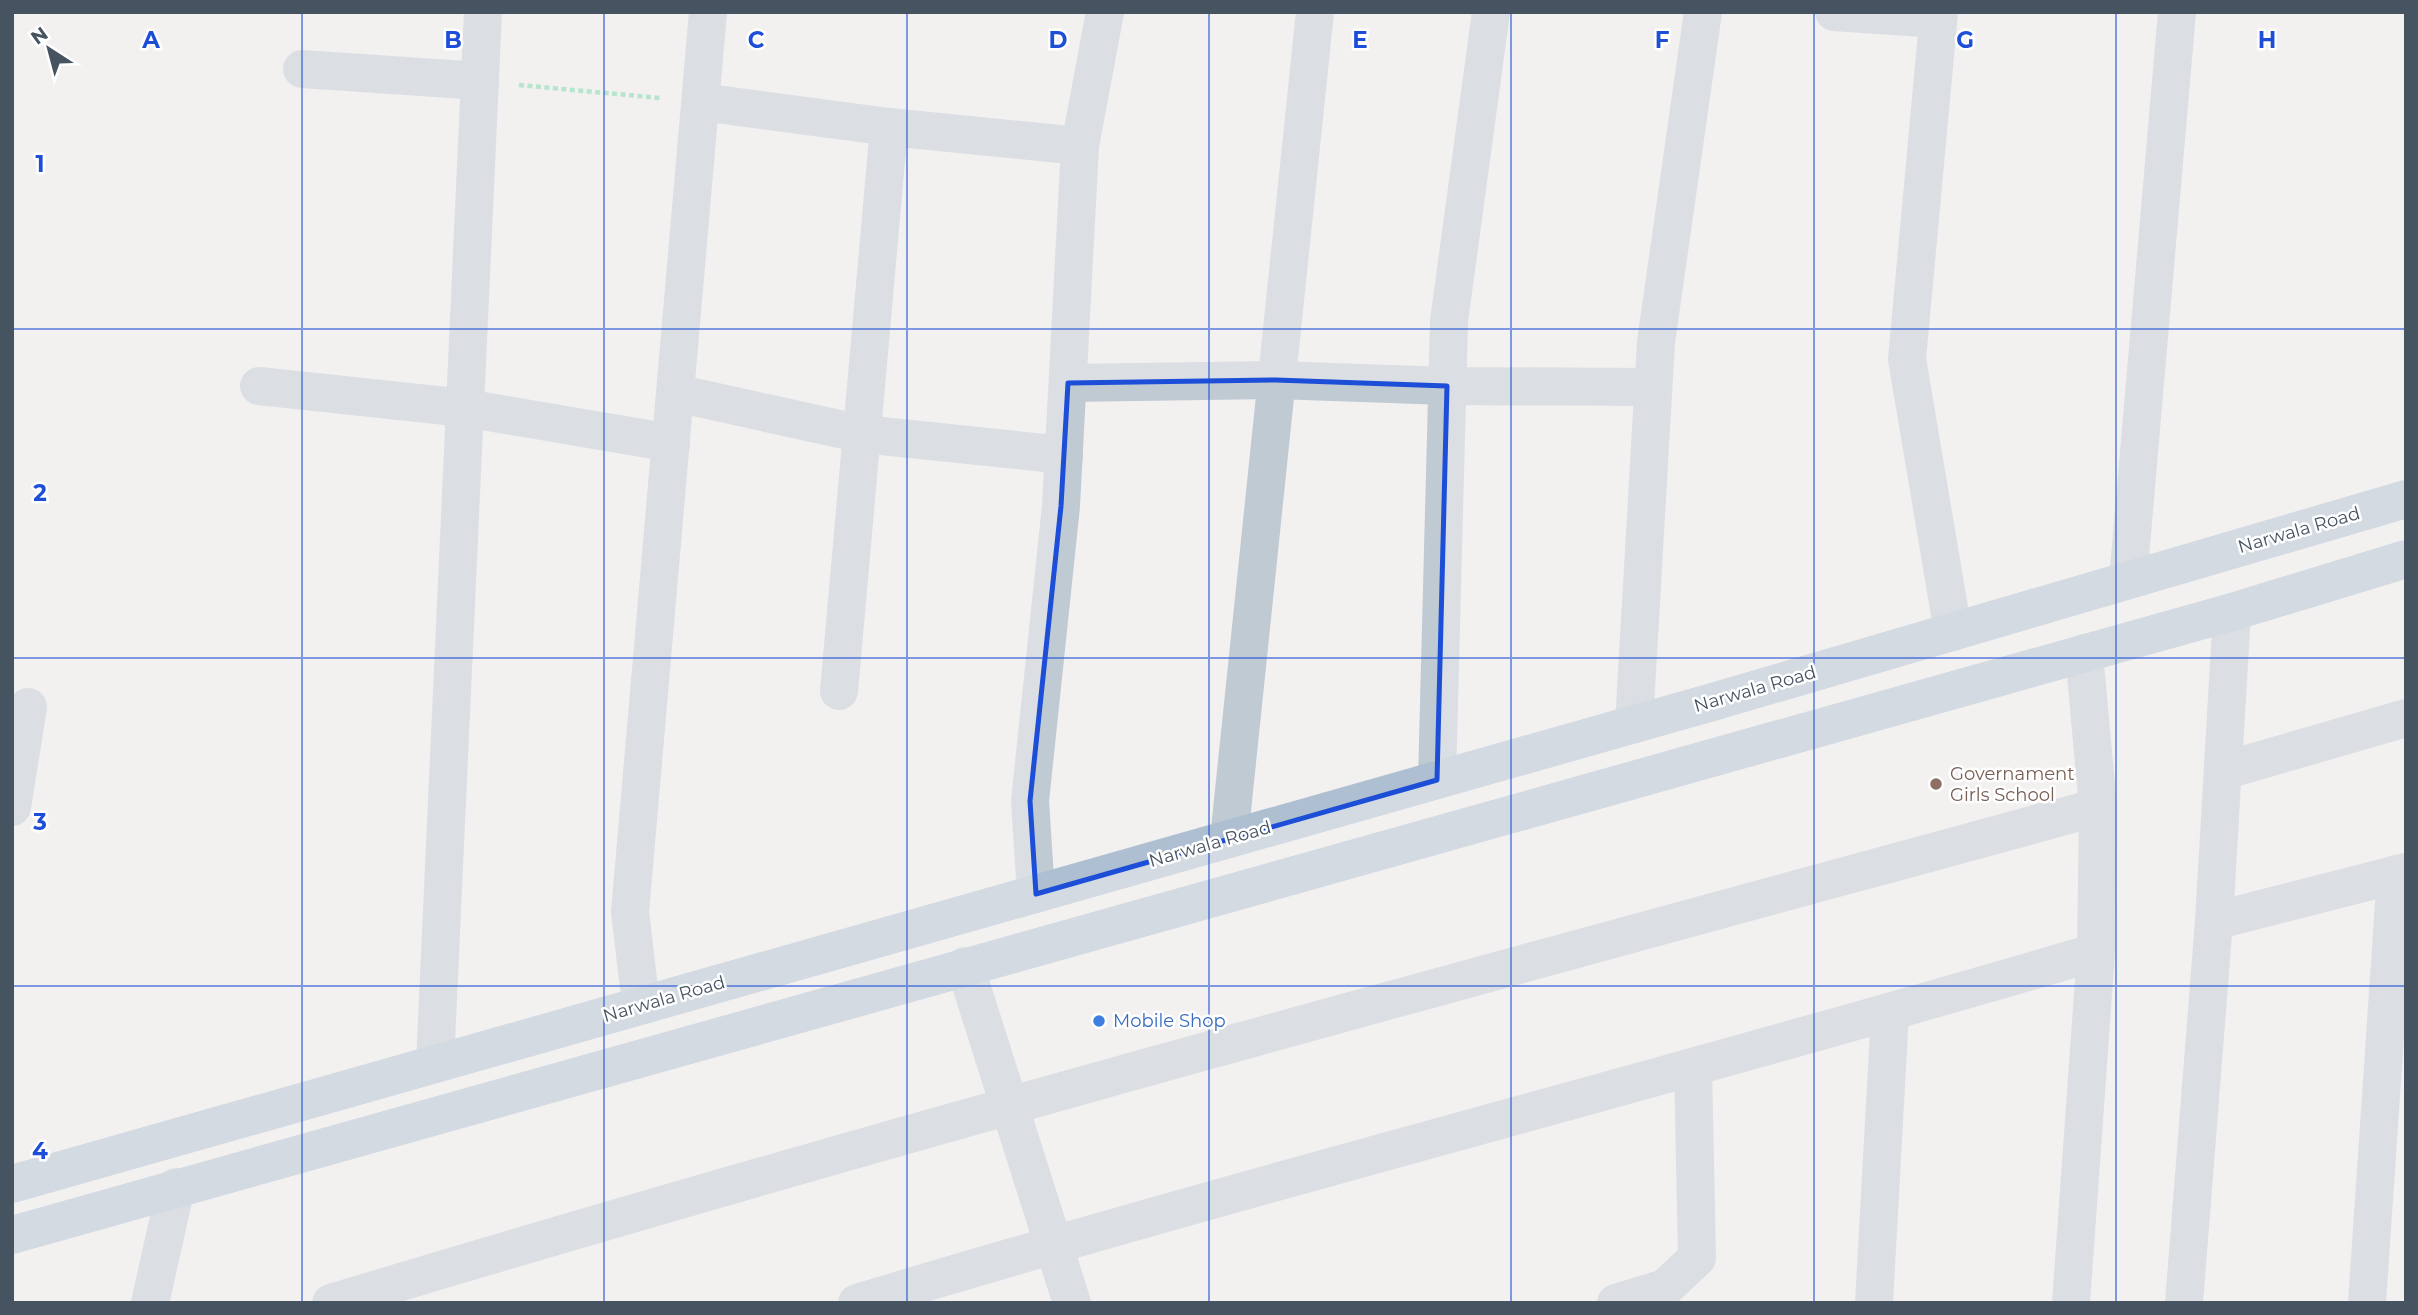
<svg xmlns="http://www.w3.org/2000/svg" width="2418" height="1315" viewBox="0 0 2418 1315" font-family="Montserrat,sans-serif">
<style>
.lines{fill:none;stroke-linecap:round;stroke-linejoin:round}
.path{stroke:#6ed6a2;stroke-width:4.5;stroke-dasharray:5 3.5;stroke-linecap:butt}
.minor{stroke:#bfcad3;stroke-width:38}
.tertiary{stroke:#bfcad3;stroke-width:38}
.primary{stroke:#adbfd1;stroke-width:38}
.marked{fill:none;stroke:#1d4ed8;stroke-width:5;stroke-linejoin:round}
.grid{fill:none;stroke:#1d4ed8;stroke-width:2;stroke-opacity:0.55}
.education-dot{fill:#8d6e63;stroke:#fff;stroke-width:2.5}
.shop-dot{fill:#3f7fe0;stroke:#fff;stroke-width:2.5}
.labels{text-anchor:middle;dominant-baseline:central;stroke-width:5;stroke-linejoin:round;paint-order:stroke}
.street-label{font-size:18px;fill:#465360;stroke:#fff}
.education-label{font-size:18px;fill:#785e54;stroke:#fff;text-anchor:start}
.shop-label{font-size:18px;fill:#366cbe;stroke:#fff;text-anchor:start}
.grid-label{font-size:23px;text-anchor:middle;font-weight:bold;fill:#1d4ed8;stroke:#fff;stroke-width:5;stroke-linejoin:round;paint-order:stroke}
</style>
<rect width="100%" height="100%" fill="#f3f0f0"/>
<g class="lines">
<!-- path -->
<polyline class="path" points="519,85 660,98"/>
<!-- minor -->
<g class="minor">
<polyline points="1834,12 1938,19"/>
<polyline points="1939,12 1907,359 1953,632"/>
<polyline points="302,69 480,81"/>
<polyline points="701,102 889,127 1080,146 1061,506 1030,801 1036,894"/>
<polyline points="1080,146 1105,12"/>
<polyline points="1068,383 1276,380 1447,386 1653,387"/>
<polyline points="259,386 465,408 671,443"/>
<polyline points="676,393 862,434 1064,455"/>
<polyline points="2128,580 2177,12"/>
<polyline points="839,691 889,127"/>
<polyline points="1634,724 1656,342 1703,12"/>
<polyline points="2223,771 2406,718"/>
<polyline points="1437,780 1449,321 1491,12"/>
<polyline points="12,807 28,707"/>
<polyline points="1229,839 1315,12"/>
<polyline points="2214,921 2406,872"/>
<polyline points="965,966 1072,1303"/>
<polyline points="641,1005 630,912 708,12"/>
<polyline points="435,1064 483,12"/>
<path d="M331,1303C917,1126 1508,968 2098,807"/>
<path d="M857,1303C1268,1179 1684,1074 2096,952"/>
<polyline points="1616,1303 1665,1288 1697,1258 1693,1067"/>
<polyline points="1874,1303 1890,1013"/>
<polyline points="2184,1303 2214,921 2232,612"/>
<polyline points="2367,1303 2396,874"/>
</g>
<!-- tertiary -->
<g class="tertiary">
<polyline points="150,1303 176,1187"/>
<polyline points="2071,1303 2096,952 2098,807 2084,653"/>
</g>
<!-- primary -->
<g class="primary">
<polyline points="12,1184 1716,701 2406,499"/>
<polyline points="12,1235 2232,612 2406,559"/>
</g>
</g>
<!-- marked area -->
<path d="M0 0H2418V1315H0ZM1276,380L1447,386L1437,780L1036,894L1030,801L1061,506L1068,383Z" fill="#f3f0f0" fill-opacity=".55" fill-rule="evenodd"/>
<path class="marked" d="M1276,380L1447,386L1437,780L1036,894L1030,801L1061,506L1068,383Z"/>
<!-- grid -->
<path class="grid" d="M302,12V1303M604,12V1303M907,12V1303M1209,12V1303M1511,12V1303M1814,12V1303M2116,12V1303M12,329H2406M12,658H2406M12,986H2406"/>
<!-- markers -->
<circle class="education-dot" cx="1936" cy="784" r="7"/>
<circle class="shop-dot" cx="1099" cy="1021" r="7"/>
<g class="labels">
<!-- street labels -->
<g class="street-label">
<text transform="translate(2299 530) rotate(-16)">Narwala Road</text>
<text transform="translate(1755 689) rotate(-16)">Narwala Road</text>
<text transform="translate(1210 844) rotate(-16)">Narwala Road</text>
<text transform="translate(664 999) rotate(-16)">Narwala Road</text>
</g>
<!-- education labels -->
<g class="education-label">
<text x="1950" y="774">Governament<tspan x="1950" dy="21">Girls School</tspan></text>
</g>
<!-- shop labels -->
<g class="shop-label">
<text x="1113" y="1021">Mobile Shop</text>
</g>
</g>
<g class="grid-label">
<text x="151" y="48">A</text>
<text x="453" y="48">B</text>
<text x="756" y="48">C</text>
<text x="1058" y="48">D</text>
<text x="1360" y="48">E</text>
<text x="1662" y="48">F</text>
<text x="1965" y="48">G</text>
<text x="2267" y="48">H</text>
<text x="40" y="172">1</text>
<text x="40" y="501">2</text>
<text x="40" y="830">3</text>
<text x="40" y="1159">4</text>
</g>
<!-- border -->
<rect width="2418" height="1315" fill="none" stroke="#465360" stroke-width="28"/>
<!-- north arrow -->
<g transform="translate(49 49) rotate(324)" stroke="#ffffff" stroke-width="5" paint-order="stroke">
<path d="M0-5L12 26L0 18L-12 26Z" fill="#465360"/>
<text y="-10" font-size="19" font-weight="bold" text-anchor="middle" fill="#465360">N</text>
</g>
</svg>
